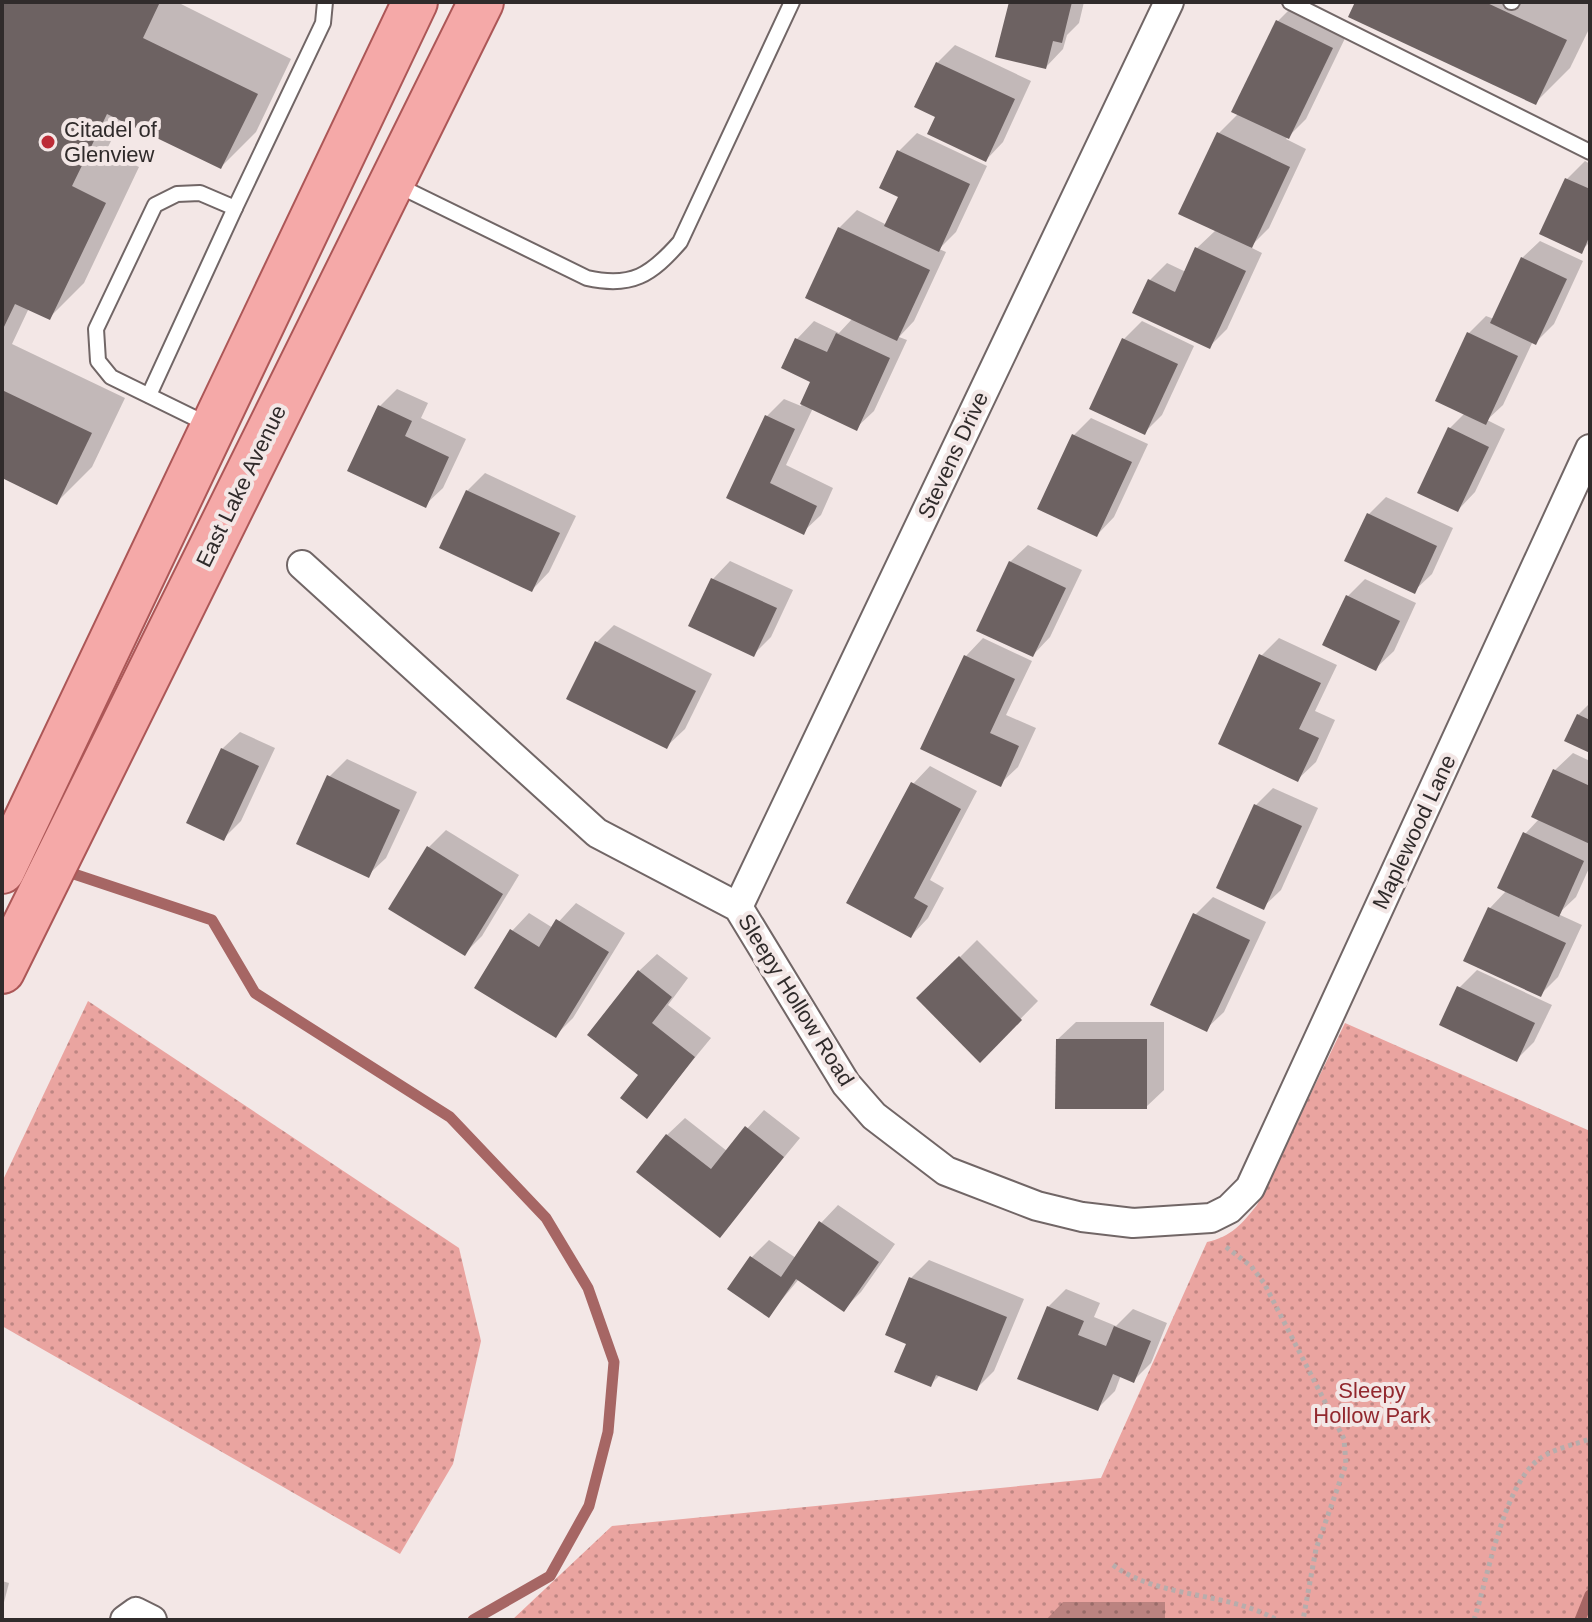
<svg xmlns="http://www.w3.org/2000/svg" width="1592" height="1622" viewBox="0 0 1592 1622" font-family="Helvetica,sans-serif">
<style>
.green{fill:url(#green-dots)}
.shadow{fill:#0003}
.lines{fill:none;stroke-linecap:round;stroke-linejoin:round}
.stream{stroke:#a66664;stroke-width:11}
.building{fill:#6d6262}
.service-casing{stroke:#716666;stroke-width:18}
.minor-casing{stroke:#716666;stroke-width:32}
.primary-casing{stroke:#ac5757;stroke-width:48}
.path{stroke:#b7adac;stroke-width:5;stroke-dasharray:4 4;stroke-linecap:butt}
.service{stroke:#fff;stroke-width:14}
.minor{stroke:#fff;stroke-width:28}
.primary{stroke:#f5a9a8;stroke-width:44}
.poi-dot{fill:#bc2b36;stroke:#f3e7e6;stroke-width:3}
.labels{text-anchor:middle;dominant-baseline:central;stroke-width:8;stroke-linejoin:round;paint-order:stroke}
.poi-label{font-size:22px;fill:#302b2b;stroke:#f3e7e6;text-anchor:start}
.street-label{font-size:22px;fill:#302b2b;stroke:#f3e7e6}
.park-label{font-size:22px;fill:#92282e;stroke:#f3e7e6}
</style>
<defs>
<pattern id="green-dots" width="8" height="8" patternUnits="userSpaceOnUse" patternTransform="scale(2)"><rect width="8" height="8" fill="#eaa4a0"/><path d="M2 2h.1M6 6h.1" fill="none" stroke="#be8683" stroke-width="1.8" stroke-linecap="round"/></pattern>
</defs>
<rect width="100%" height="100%" fill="#f3e7e6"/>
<!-- green -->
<g class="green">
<polygon points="88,1001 459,1248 481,1341 453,1464 400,1554 2,1326 2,1182"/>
<path d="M1345,1023L1590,1131V1620H512L612,1526L1101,1478L1207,1242C1231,1237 1242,1224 1257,1205Z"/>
</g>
<!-- shadow -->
<g class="shadow">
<polygon points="2,2 177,2 291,59 256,132 221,167 122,119 106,151 139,167 84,283 49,318 29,308 12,344 125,398 92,467 57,502 2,476"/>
<polygon points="1011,2 1084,2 1079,23 1067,35 1063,49 1046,67"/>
<polygon points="1358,2 1590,2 1590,27 1570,68 1535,103"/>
<polygon points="1295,4 1349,30 1306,119 1286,139 1306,149 1269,228 1250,247 1262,253 1227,329 1209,347 1150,280 1167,263 1186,272 1197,248 1216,230 1218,134 1239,113 1278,21"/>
<polygon points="955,45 1031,81 1003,142 986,160 937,63"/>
<polygon points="917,133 987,166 956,232 939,249 946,252 914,321 899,337 907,340 874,411 856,428 813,408 786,465 833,488 821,515 803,532 728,497 767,416 784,399 801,406 813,381 797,339 814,321 839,333 853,318 839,228 857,210 887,225 900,196 882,187 899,151"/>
<polygon points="1585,161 1590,164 1590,242 1581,251 1542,233 1567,179"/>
<polygon points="1540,241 1583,261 1554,324 1536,342 1533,341 1503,405 1487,420 1505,429 1475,492 1458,510 1449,429 1465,413 1469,333 1486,316 1494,319 1522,258"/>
<polygon points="1142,321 1194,346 1162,415 1144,433 1092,408 1124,339"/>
<polygon points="397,389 428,403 421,418 466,439 443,488 425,505 380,406"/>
<polygon points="1091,418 1148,444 1114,517 1097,535 1074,435"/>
<polygon points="485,473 576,516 549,572 532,590 467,491"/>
<polygon points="1386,497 1453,528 1432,574 1414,591 1368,515"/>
<polygon points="1028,545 1082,570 1050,637 1033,655 1010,562"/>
<polygon points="730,561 793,590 771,637 753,655 691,625 713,579"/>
<polygon points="1365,579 1416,603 1394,651 1376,668 1347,597"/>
<polygon points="614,625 712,674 685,729 667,746 597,642"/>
<polygon points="983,638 1032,661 1006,715 1036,728 1018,767 1000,784 966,656"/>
<polygon points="1279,638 1337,665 1315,711 1335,720 1316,762 1298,779 1261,656"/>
<polygon points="1590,703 1590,751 1578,715"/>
<polygon points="240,732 275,748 241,821 224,838 222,749"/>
<polygon points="1573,753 1590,761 1590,866 1576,897 1558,914 1582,925 1558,977 1540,995 1490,908 1507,890 1525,834 1540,818 1555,770"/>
<polygon points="347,759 417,792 386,858 368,875 329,777"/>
<polygon points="930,766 977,791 930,880 944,888 928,918 911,936 913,784"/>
<polygon points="1273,788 1318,808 1281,890 1263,907 1256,805"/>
<polygon points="446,830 519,875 482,936 464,954 428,848"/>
<polygon points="1213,897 1266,922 1224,1012 1206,1029 1195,915"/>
<polygon points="576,903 625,933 573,1018 556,1035 512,931 529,913 553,928"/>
<polygon points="977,940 1038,1001 980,1060 919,998"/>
<polygon points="657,954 688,978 668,1005 711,1038 647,1116 641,1074 639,971"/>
<polygon points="1477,970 1552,1005 1534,1042 1517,1059 1459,988"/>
<polygon points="1076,1022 1164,1022 1164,1090 1146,1107 1058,1039"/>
<polygon points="764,1110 800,1138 720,1235 667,1135 685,1118 727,1151"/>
<polygon points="838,1205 895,1244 861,1292 844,1309 799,1279 769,1315 751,1258 769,1240 796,1258 821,1223"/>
<polygon points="929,1260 1024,1299 994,1371 976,1389 941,1374 930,1385 909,1342 911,1278"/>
<polygon points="1066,1289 1100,1303 1094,1317 1116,1326 1133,1309 1167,1323 1151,1363 1134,1380 1121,1375 1115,1391 1097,1409 1048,1307"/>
<polygon points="2,1581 9,1583 2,1610"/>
<polygon points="1063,1602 1165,1602 1165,1620 1046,1620"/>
</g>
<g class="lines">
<!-- stream -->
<g class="stream">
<polyline points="62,870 212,920 255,993 450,1117 546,1218 588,1288 614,1362 608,1432 589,1506 550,1576 473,1620"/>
<polyline points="1580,1620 1590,1595"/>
</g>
</g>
<!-- building -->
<g class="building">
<polygon points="2,2 160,2 143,38 258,94 221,169 107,114 72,186 106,203 50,320 15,304 2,331"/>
<polygon points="1009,2 1072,2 1062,43 1053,41 1046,69 995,57"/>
<polygon points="1355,2 1485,2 1567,40 1536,105 1348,17"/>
<polygon points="1276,20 1333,48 1289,139 1231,112"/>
<polygon points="936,62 1015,99 986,162 927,134 935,117 914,107"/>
<polygon points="1217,132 1290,167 1252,248 1178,214"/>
<polygon points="897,150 970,184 939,252 884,226 898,197 879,188"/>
<polygon points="1565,178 1590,189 1590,235 1582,254 1539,234"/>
<polygon points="838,227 930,270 897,341 805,298"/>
<polygon points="1195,247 1246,271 1210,349 1132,313 1148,279 1175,292"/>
<polygon points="1521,257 1567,279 1536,345 1490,323"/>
<polygon points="1467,332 1518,356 1486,425 1435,401"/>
<polygon points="836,333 890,358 857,431 800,404 810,382 781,368 795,338 827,352"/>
<polygon points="1122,338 1178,364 1145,435 1089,409"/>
<polygon points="2,390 92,433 57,505 2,478"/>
<polygon points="378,405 412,421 405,436 449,457 426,508 347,471"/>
<polygon points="765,415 795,429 770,483 817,506 804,535 726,498"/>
<polygon points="1448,427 1489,447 1458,512 1417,493"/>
<polygon points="1072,434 1132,462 1097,537 1037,509"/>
<polygon points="466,490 560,533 532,592 439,548"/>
<polygon points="1367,513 1437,546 1415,594 1344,561"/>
<polygon points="1009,561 1066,588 1033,657 976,631"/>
<polygon points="711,578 777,608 754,657 688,626"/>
<polygon points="1346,595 1400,621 1376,671 1322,645"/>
<polygon points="595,641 696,691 667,749 566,699"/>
<polygon points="1259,654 1321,683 1299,729 1319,738 1298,782 1218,744"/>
<polygon points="964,655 1015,679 990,733 1019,746 1001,787 920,749"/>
<polygon points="1577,714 1590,720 1590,753 1564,741"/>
<polygon points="221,748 259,766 224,841 186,823"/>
<polygon points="1553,769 1590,786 1590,844 1531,817"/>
<polygon points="327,775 400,810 369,878 296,844"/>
<polygon points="911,782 961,809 914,898 928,906 911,938 846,903"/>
<polygon points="1254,804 1302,826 1264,910 1216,888"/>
<polygon points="1523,832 1584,861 1559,917 1497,888"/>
<polygon points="427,846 503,894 465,956 388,909"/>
<polygon points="1488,907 1566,943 1541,997 1463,961"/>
<polygon points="1193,913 1250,940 1207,1032 1150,1005"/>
<polygon points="556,919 609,952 556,1038 474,988 510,929 539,947"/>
<polygon points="959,956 1022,1020 980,1063 916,998"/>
<polygon points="638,970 672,997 652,1023 695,1057 647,1119 620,1098 638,1075 587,1035"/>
<polygon points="1457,986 1535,1023 1517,1062 1439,1025"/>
<polygon points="1056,1039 1147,1039 1147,1109 1055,1109"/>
<polygon points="745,1126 784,1157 720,1238 636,1172 666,1134 711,1169"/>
<polygon points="819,1221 879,1262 844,1312 796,1279 769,1318 727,1289 750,1256 781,1277"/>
<polygon points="909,1277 1007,1317 977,1391 936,1375 931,1387 894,1372 906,1344 885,1335"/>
<polygon points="1047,1306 1084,1321 1078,1335 1106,1346 1114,1326 1151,1341 1134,1383 1113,1374 1098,1411 1017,1379"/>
</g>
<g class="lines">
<!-- service casing -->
<g class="service-casing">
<g id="service">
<polyline points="1290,2 1590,152"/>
<polyline points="1511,2 1512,2"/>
<path d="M395,184L587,278C632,288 651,275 680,242L792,2"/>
<polyline points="149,395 235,208"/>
<polyline points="209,425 111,377 98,361 96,329 155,205 177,194 200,193 235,208 323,23 325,2"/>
</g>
</g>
<!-- minor casing -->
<g class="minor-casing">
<g id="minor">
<polyline points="302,565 597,833 738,907 846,1084 874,1116 946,1171 1037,1206 1082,1217 1133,1223 1211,1218 1229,1209 1250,1188 1590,449"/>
<polyline points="738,907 1169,2"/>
<polyline points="125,1620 136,1612 152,1620"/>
</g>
</g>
<!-- primary casing -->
<g class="primary-casing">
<g id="primary">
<polyline points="2,871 415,2"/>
<polyline points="2,971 481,2"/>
</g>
</g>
<!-- path -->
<g class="path">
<polyline points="1226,1247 1251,1266 1264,1283 1344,1439 1346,1464 1316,1549 1303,1620"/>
<path d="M1113,1565C1159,1599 1226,1591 1277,1620"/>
<path d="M1474,1620C1488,1577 1503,1487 1538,1460C1551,1449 1574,1445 1590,1439"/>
</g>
<!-- service -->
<use href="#service" class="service"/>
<!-- minor -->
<use href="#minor" class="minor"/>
<!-- primary -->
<use href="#primary" class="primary"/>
</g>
<!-- markers -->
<circle class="poi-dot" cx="48" cy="142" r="8"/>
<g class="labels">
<!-- poi labels -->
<g class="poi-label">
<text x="64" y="129">Citadel of<tspan x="64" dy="25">Glenview</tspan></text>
</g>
<!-- street labels -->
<g class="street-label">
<text transform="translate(953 455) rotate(-65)">Stevens Drive</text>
<text transform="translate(241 486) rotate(-64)">East Lake Avenue</text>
<text transform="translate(1414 832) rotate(-65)">Maplewood Lane</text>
<text transform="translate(796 1000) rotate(58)">Sleepy Hollow Road</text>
</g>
<!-- park labels -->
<g class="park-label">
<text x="1372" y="1390">Sleepy<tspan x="1372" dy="25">Hollow Park</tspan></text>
</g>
</g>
<!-- border -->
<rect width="1592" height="1622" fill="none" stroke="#302b2b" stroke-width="8"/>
</svg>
